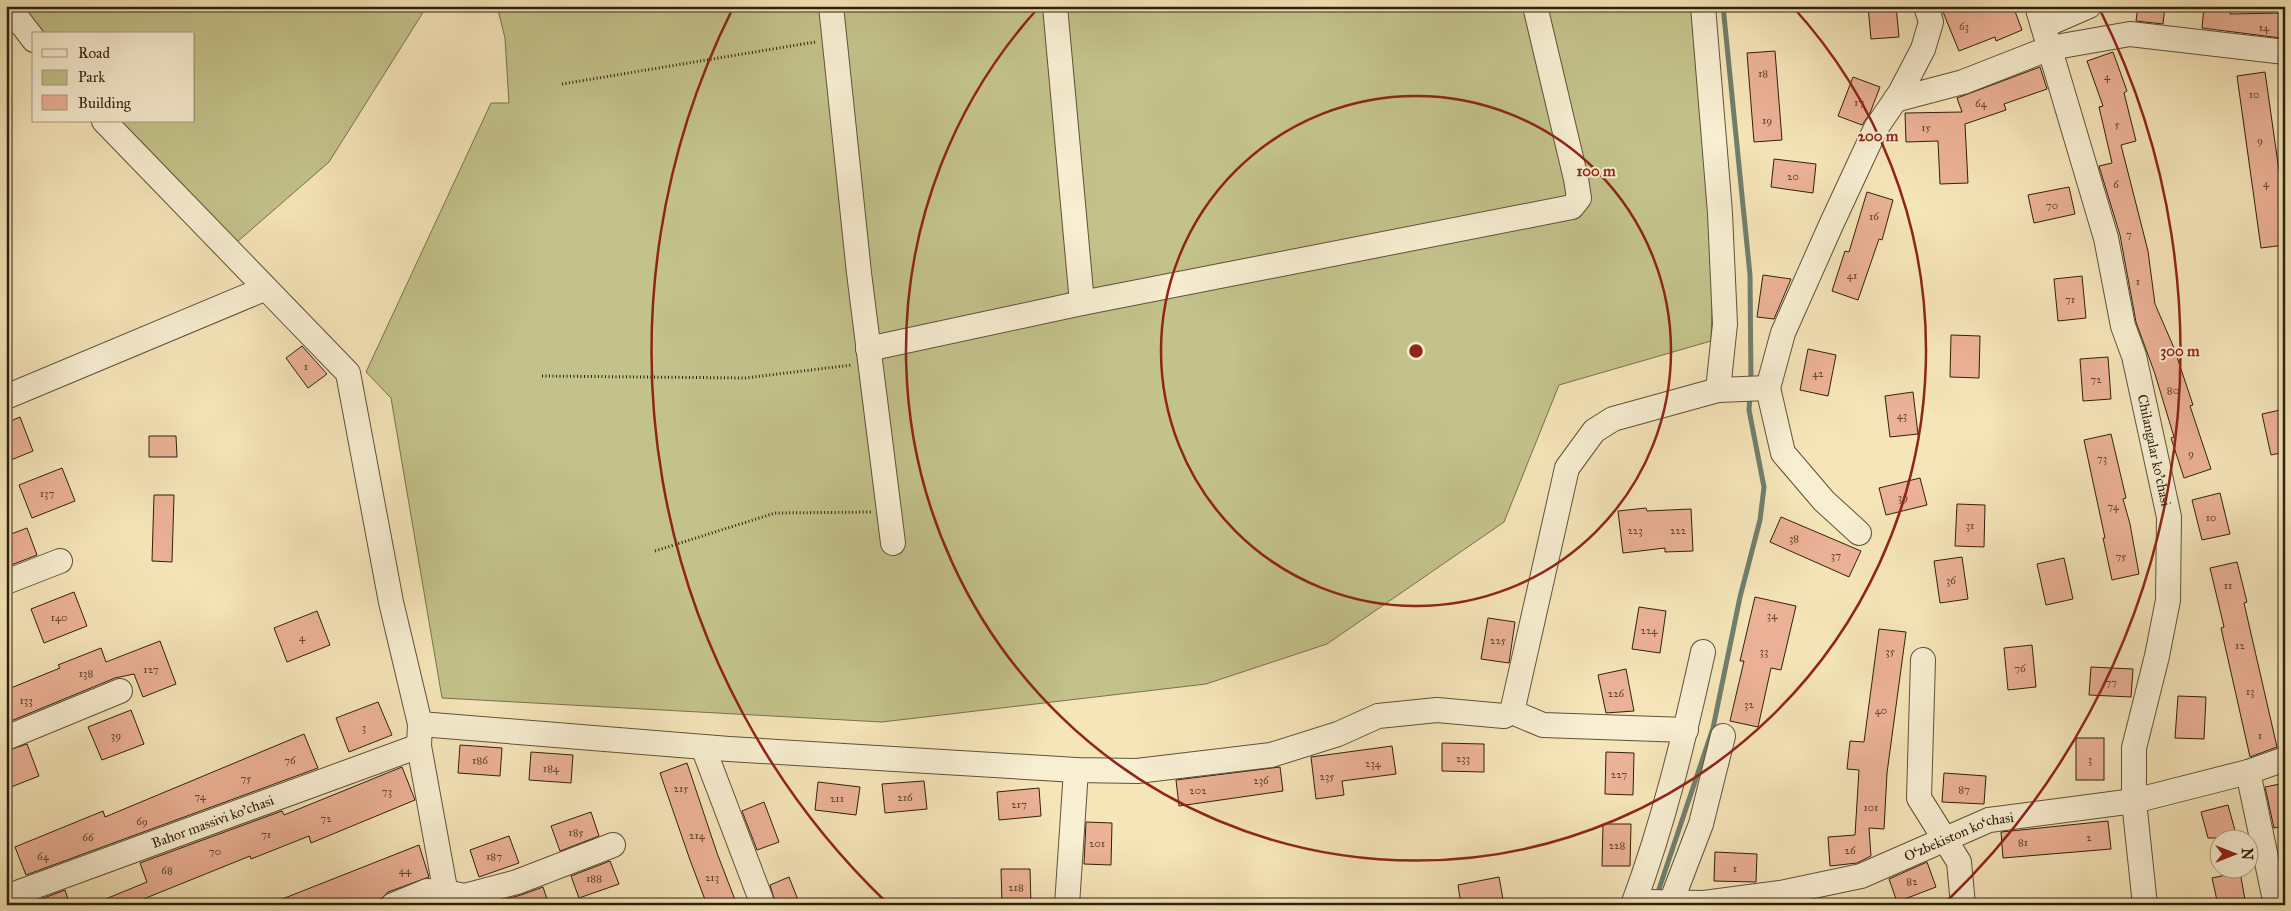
<svg xmlns="http://www.w3.org/2000/svg" width="2291" height="911" viewBox="0 0 2291 911" font-family="'IM FELL Great Primer',serif">
<style>
.green{fill:#c3c28a;stroke:#78714c}
.lines{fill:none;stroke-linecap:round;stroke-linejoin:round}
.stream{stroke:#707f6d;stroke-width:5}
.building{fill:#ecb297;stroke:#2e200e}
.minor-casing{stroke:#605139;stroke-width:26}
.path{stroke:#2e200e;stroke-width:3;stroke-dasharray:1 2.5;stroke-linecap:butt}
.minor{stroke:#f8eed2;stroke-width:24}
.ring{fill:none;stroke:#8f2418;stroke-width:2.5}
.labels{text-anchor:middle;dominant-baseline:central;stroke-width:4;stroke-linejoin:round;paint-order:stroke}
.number-label{font-size:11px;fill:#5e4430}
.street-label{font-size:14px;fill:#2e200e;stroke:#f8eed2}
.centre{fill:#8f2418;stroke:#f8eed2;stroke-width:2.5}
.ring-label{font-size:15px;text-anchor:middle;font-weight:bold;fill:#8f2418;stroke:#f8eed2;stroke-width:4;stroke-linejoin:round;paint-order:stroke}
</style>
<rect width="100%" height="100%" fill="#f5e5b9"/>
<filter id="stains"><feTurbulence type="fractalNoise" baseFrequency=".004" numOctaves="4"/><feColorMatrix values="0 0 0 0 .2 0 0 0 0 .09 0 0 0 0 .02 0 0 0 .5 -.17"/></filter>
<radialGradient id="worn" r=".72"><stop offset=".6" stop-color="#630" stop-opacity="0"/><stop offset="1" stop-color="#630" stop-opacity=".3"/></radialGradient>
<!-- green -->
<g class="green">
<polygon points="16,6 427,6 329,162 237,242 114,121 194,121 194,34 37,34"/>
<polygon points="497,6 1696,6 1715,215 1711,341 1559,385 1504,522 1327,644 1206,684 882,722 442,698 391,398 366,372 491,103 509,103 505,38"/>
</g>
<g class="lines">
<!-- stream -->
<g class="stream">
<polyline points="1723,6 1750,275 1751,382"/>
<polyline points="1659,889 1713,728 1740,597 1760,520 1764,487 1749,410 1750,395"/>
</g>
</g>
<!-- building -->
<g class="building">
<polygon points="1868,6 1896,6 1899,37 1871,39"/>
<polygon points="1957,6 2013,6 2022,30 1996,41 1995,37 1959,51 1943,12"/>
<polygon points="2138,6 2165,6 2163,24 2136,21"/>
<polygon points="2204,6 2231,6 2230,14 2281,13 2281,38 2202,28"/>
<polygon points="1775,51 1782,140 1754,142 1747,53"/>
<polygon points="2113,52 2127,91 2124,93 2136,141 2121,145 2148,251 2155,304 2174,348 2193,405 2190,406 2211,469 2184,478 2171,438 2174,437 2155,374 2136,322 2120,235 2099,166 2112,163 2099,107 2103,106 2087,61"/>
<polygon points="2040,67 2047,89 2004,104 2006,110 1965,124 1968,183 1940,184 1938,141 1906,142 1905,113 1962,112 1957,98"/>
<polygon points="2265,72 2285,213 2285,245 2261,248 2237,76"/>
<polygon points="1853,77 1880,87 1870,113 1862,125 1838,116"/>
<polygon points="1774,159 1816,164 1813,193 1771,187"/>
<polygon points="2069,187 2075,214 2034,223 2028,195"/>
<polygon points="1867,192 1893,200 1882,240 1879,239 1858,300 1832,291 1845,251 1849,252"/>
<polygon points="1763,275 1791,279 1774,319 1757,317"/>
<polygon points="2082,276 2086,318 2058,321 2054,279"/>
<polygon points="1951,335 1980,336 1979,378 1950,377"/>
<polygon points="302,346 327,374 308,388 286,358"/>
<polygon points="1808,349 1836,355 1828,396 1800,390"/>
<polygon points="2108,357 2111,399 2083,401 2080,359"/>
<polygon points="1913,392 1918,434 1890,437 1885,396"/>
<polygon points="2285,409 2285,452 2271,455 2262,414"/>
<polygon points="20,417 33,451 6,462 6,423"/>
<polygon points="2111,434 2126,498 2123,499 2130,524 2139,574 2112,580 2103,538 2105,538 2084,440"/>
<polygon points="149,436 176,436 177,457 149,457"/>
<polygon points="62,468 75,501 32,518 19,485"/>
<polygon points="1920,478 1927,505 1886,515 1879,488"/>
<polygon points="2220,493 2230,534 2202,540 2192,500"/>
<polygon points="154,495 174,495 172,562 152,561"/>
<polygon points="1957,504 1985,505 1984,547 1955,546"/>
<polygon points="1646,508 1647,511 1691,509 1693,551 1665,552 1665,548 1623,553 1618,511"/>
<polygon points="1781,517 1861,551 1849,577 1770,542"/>
<polygon points="27,528 37,555 6,567 6,536"/>
<polygon points="1962,557 1968,599 1940,603 1934,561"/>
<polygon points="2064,558 2073,599 2046,605 2037,564"/>
<polygon points="2237,562 2247,602 2244,603 2277,747 2250,757 2221,628 2224,627 2210,568"/>
<polygon points="74,592 87,626 44,643 31,609"/>
<polygon points="1755,597 1796,606 1781,670 1771,668 1758,727 1730,721 1744,661 1740,661"/>
<polygon points="1639,607 1666,611 1660,653 1632,649"/>
<polygon points="317,611 330,645 287,662 274,628"/>
<polygon points="1488,618 1515,622 1509,663 1481,659"/>
<polygon points="1879,629 1906,632 1887,773 1884,829 1869,828 1871,856 1857,863 1830,866 1828,837 1855,835 1859,770 1847,769 1850,741 1864,742"/>
<polygon points="160,641 176,684 143,697 134,674 115,678 6,723 6,690 60,668 58,665 101,648 106,662"/>
<polygon points="2032,645 2036,687 2008,690 2004,648"/>
<polygon points="2091,667 2133,669 2131,697 2089,695"/>
<polygon points="1626,669 1634,711 1606,713 1598,675"/>
<polygon points="2178,696 2206,697 2204,739 2175,738"/>
<polygon points="378,702 392,735 349,752 336,718"/>
<polygon points="131,710 144,744 102,760 88,727"/>
<polygon points="304,734 318,768 26,875 15,847 103,811 105,817"/>
<rect x="2076" y="738" width="28" height="42"/>
<polygon points="1442,743 1484,744 1484,772 1442,771"/>
<polygon points="27,744 39,776 6,789 6,751"/>
<polygon points="460,745 502,748 500,776 458,773"/>
<polygon points="1392,746 1396,774 1342,781 1344,795 1316,799 1311,757"/>
<polygon points="531,752 573,755 571,783 529,780"/>
<polygon points="1606,752 1634,753 1633,795 1605,794"/>
<polygon points="687,763 717,853 737,905 707,905 690,860 660,773"/>
<polygon points="402,767 415,800 311,843 309,836 251,859 250,856 141,900 143,905 91,905 147,882 140,863 282,811 284,815"/>
<polygon points="1280,767 1283,791 1179,806 1176,780"/>
<polygon points="1944,773 1986,776 1984,804 1942,802"/>
<polygon points="924,781 927,809 885,813 882,784"/>
<polygon points="818,782 860,787 856,815 815,810"/>
<polygon points="2285,783 2285,826 2274,828 2265,787"/>
<polygon points="1039,788 1041,816 999,820 997,792"/>
<polygon points="764,802 779,842 757,850 742,811"/>
<polygon points="2228,805 2237,838 2208,838 2201,812"/>
<polygon points="591,812 599,836 560,851 551,826"/>
<polygon points="2108,821 2111,849 2003,858 2001,832"/>
<polygon points="1086,822 1112,823 1111,865 1084,864"/>
<polygon points="1603,824 1631,824 1630,866 1602,866"/>
<polygon points="509,836 519,863 479,877 470,850"/>
<polygon points="419,845 429,877 388,892 382,898 364,905 267,905"/>
<polygon points="1715,852 1757,854 1756,882 1714,881"/>
<polygon points="610,861 619,884 579,898 571,876"/>
<polygon points="1927,862 1936,887 1897,902 1889,879"/>
<polygon points="1001,869 1030,869 1031,905 1002,905"/>
<polygon points="2240,872 2246,905 2218,905 2212,878"/>
<polygon points="789,877 800,905 776,905 770,885"/>
<polygon points="1499,877 1504,905 1461,905 1458,885"/>
<polygon points="543,887 549,905 485,905 521,895"/>
<polygon points="65,890 70,905 38,905 36,901"/>
</g>
<g class="lines">
<!-- minor casing -->
<g class="minor-casing">
<g id="minor">
<polyline points="8,6 34,40"/>
<polyline points="831,6 859,273 893,543"/>
<polyline points="1055,6 1082,303"/>
<path id="s1" d="M2037,6L2106,238L2123,326L2134,356L2169,517L2168,600L2157,656L2134,748V801L2145,905"/>
<polyline points="2043,26 2089,6"/>
<polyline points="1895,100 1963,82 2050,48 2130,34 2285,52"/>
<polyline points="104,121 348,373 391,602 420,724 419,746 448,905"/>
<polyline points="868,349 1082,303 1572,207 1579,198 1576,179 1535,6"/>
<polyline points="1718,390 1768,388"/>
<polyline points="6,397 264,289"/>
<polyline points="1859,533 1824,501 1783,453 1768,388 1783,333 1831,225 1876,128 1900,93 1923,49 1931,22 1926,6"/>
<polyline points="6,582 60,561"/>
<polyline points="1923,660 1919,798 1959,862 1963,905"/>
<polyline points="1512,712 1543,725 1686,730"/>
<polyline points="420,724 729,749 1076,770 1137,771 1271,755 1338,734 1378,716 1437,710 1504,716 1512,712 1567,468 1594,431 1613,419 1718,390 1725,324 1720,213 1703,6"/>
<polyline points="6,738 120,691"/>
<polyline points="703,747 763,905"/>
<polyline points="2248,772 2276,905"/>
<path id="s2" d="M6,897L419,746"/>
<polyline points="393,905 427,891 446,892 464,896 517,882 613,845"/>
<polyline points="1067,905 1076,770"/>
<path d="M1633,905C1664,822 1684,738 1703,652"/>
<path id="s3" d="M1634,905L1647,902L1704,903L1780,893L1861,876L1989,820L2134,801L2248,772L2285,759"/>
<polyline points="1670,905 1701,824 1723,736"/>
</g>
</g>
<!-- path -->
<g class="path">
<polyline points="562,84 815,42"/>
<polyline points="542,376 745,378 852,365"/>
<polyline points="655,551 775,513 871,512"/>
</g>
<!-- minor -->
<use href="#minor" class="minor"/>
</g>
<!-- distance rings -->
<g class="ring">
<circle cx="1416" cy="351" r="255"/>
<path d="M1792 6A510 510 0 1 1 1040 6"/>
<path d="M885 901A764 764 0 0 1 732 10M2100 10A764 764 0 0 1 1947 901"/>
</g>
<g class="labels">
<!-- number labels -->
<g class="number-label">
<text x="1964" y="26">63</text>
<text x="2264" y="27">14</text>
<text x="1763" y="73">18</text>
<text x="2107" y="76">4</text>
<text x="2254" y="94">10</text>
<text x="1859" y="102">17</text>
<text x="1981" y="103">64</text>
<text x="1767" y="120">19</text>
<text x="2117" y="124">5</text>
<text x="1926" y="127">15</text>
<text x="2260" y="140">9</text>
<text x="1793" y="176">20</text>
<text x="2266" y="183">4</text>
<text x="2116" y="184">6</text>
<text x="2052" y="205">70</text>
<text x="1874" y="216">16</text>
<text x="2129" y="234">7</text>
<text x="1852" y="275">41</text>
<text x="2138" y="281">1</text>
<text x="2070" y="299">71</text>
<text x="306" y="366">1</text>
<text x="1818" y="373">42</text>
<text x="2096" y="379">72</text>
<text x="2173" y="390">80</text>
<text x="1902" y="415">43</text>
<text x="2191" y="453">9</text>
<text x="2102" y="458">73</text>
<text x="47" y="493">137</text>
<text x="1903" y="497">39</text>
<text x="2113" y="506">74</text>
<text x="2211" y="517">10</text>
<text x="1970" y="525">31</text>
<text x="1635" y="530">223</text>
<text x="1678" y="530">222</text>
<text x="1794" y="538">38</text>
<text x="1836" y="555">37</text>
<text x="2121" y="556">75</text>
<text x="1951" y="580">36</text>
<text x="2228" y="585">11</text>
<text x="1772" y="615">34</text>
<text x="59" y="617">140</text>
<text x="1649" y="630">224</text>
<text x="302" y="637">4</text>
<text x="1498" y="640">225</text>
<text x="2240" y="645">12</text>
<text x="1764" y="651">33</text>
<text x="1890" y="651">35</text>
<text x="2020" y="668">76</text>
<text x="151" y="669">127</text>
<text x="86" y="673">138</text>
<text x="2111" y="682">77</text>
<text x="2250" y="691">13</text>
<text x="1616" y="693">226</text>
<text x="26" y="700">133</text>
<text x="1749" y="704">32</text>
<text x="1881" y="710">40</text>
<text x="364" y="727">3</text>
<text x="116" y="735">39</text>
<text x="2260" y="735">1</text>
<text x="1463" y="758">233</text>
<text x="2090" y="759">3</text>
<text x="290" y="760">76</text>
<text x="480" y="760">186</text>
<text x="1373" y="763">234</text>
<text x="551" y="768">184</text>
<text x="1619" y="774">227</text>
<text x="1327" y="776">235</text>
<text x="246" y="778">75</text>
<text x="1261" y="780">236</text>
<text x="681" y="788">215</text>
<text x="1964" y="789">87</text>
<text x="1198" y="790">202</text>
<text x="387" y="791">73</text>
<text x="200" y="796">74</text>
<text x="905" y="797">216</text>
<text x="837" y="798">211</text>
<text x="1019" y="804">217</text>
<text x="1871" y="807">101</text>
<text x="326" y="818">72</text>
<text x="142" y="821">69</text>
<text x="576" y="832">185</text>
<text x="266" y="834">71</text>
<text x="697" y="835">214</text>
<text x="88" y="837">66</text>
<text x="2089" y="837">2</text>
<text x="2023" y="842">81</text>
<text x="1097" y="843">201</text>
<text x="1617" y="845">228</text>
<text x="1850" y="850">26</text>
<text x="215" y="851">70</text>
<text x="43" y="856">64</text>
<text x="494" y="856">187</text>
<text x="1735" y="868">1</text>
<text x="167" y="870">68</text>
<text x="405" y="870">44</text>
<text x="712" y="877">213</text>
<text x="594" y="878">188</text>
<text x="1912" y="881">82</text>
<text x="1016" y="887">218</text>
</g>
<!-- street labels -->
<g class="street-label">
<text stroke="none"><textPath href="#s1" startOffset="460">Chilangalar ko'chasi</textPath></text>
<text stroke="none"><textPath href="#s2" startOffset="220">Bahor massivi ko'chasi</textPath></text>
<text stroke="none"><textPath href="#s3" startOffset="336">O‘zbekiston ko‘chasi</textPath></text>
</g>
</g>
<circle cx="1416" cy="351" r="8" class="centre"/>
<g class="ring-label">
<text x="1878" y="141">200 m</text>
<text x="1596" y="176">100 m</text>
<text x="2180" y="356">300 m</text>
</g>
<!-- margin -->
<rect width="2291" height="911" fill="none" stroke="#f5e5b9" stroke-width="25"/>
<rect x="8" y="8" width="2276" height="896" fill="none" stroke="#2e200e" stroke-width="2.5"/>
<rect x="12" y="12" width="2266" height="886" fill="none" stroke="#2e200e"/>
<!-- legend -->
<rect x="32" y="32" width="162" height="90" fill="#f8eed2" stroke="#a79c84"/>
<rect x="42" y="49" width="25" height="8" fill="#f8eed2" stroke="#a79c84"/>
<text x="78" y="58" font-size="15" fill="#2e200e">Road</text>
<rect x="42" y="70" width="25" height="15" fill="#c3c28a" stroke="#a79c84"/>
<text x="78" y="82" font-size="15" fill="#2e200e">Park</text>
<rect x="42" y="95" width="25" height="15" fill="#ecb297" stroke="#a79c84"/>
<text x="78" y="108" font-size="15" fill="#2e200e">Building</text>
<!-- north arrow -->
<g transform="translate(2234 854) rotate(90)"><circle r="24" fill="#f8eed2" stroke="#a79c84"/>
<path d="M0-4L9 19L0 12L-9 19Z" fill="#8f2418"/>
<text y="-8" font-size="14" font-weight="bold" text-anchor="middle" fill="#2e200e">N</text>
</g>
<rect width="100%" height="100%" filter="url(#stains)"/>
<rect width="100%" height="100%" fill="url(#worn)"/>
</svg>
